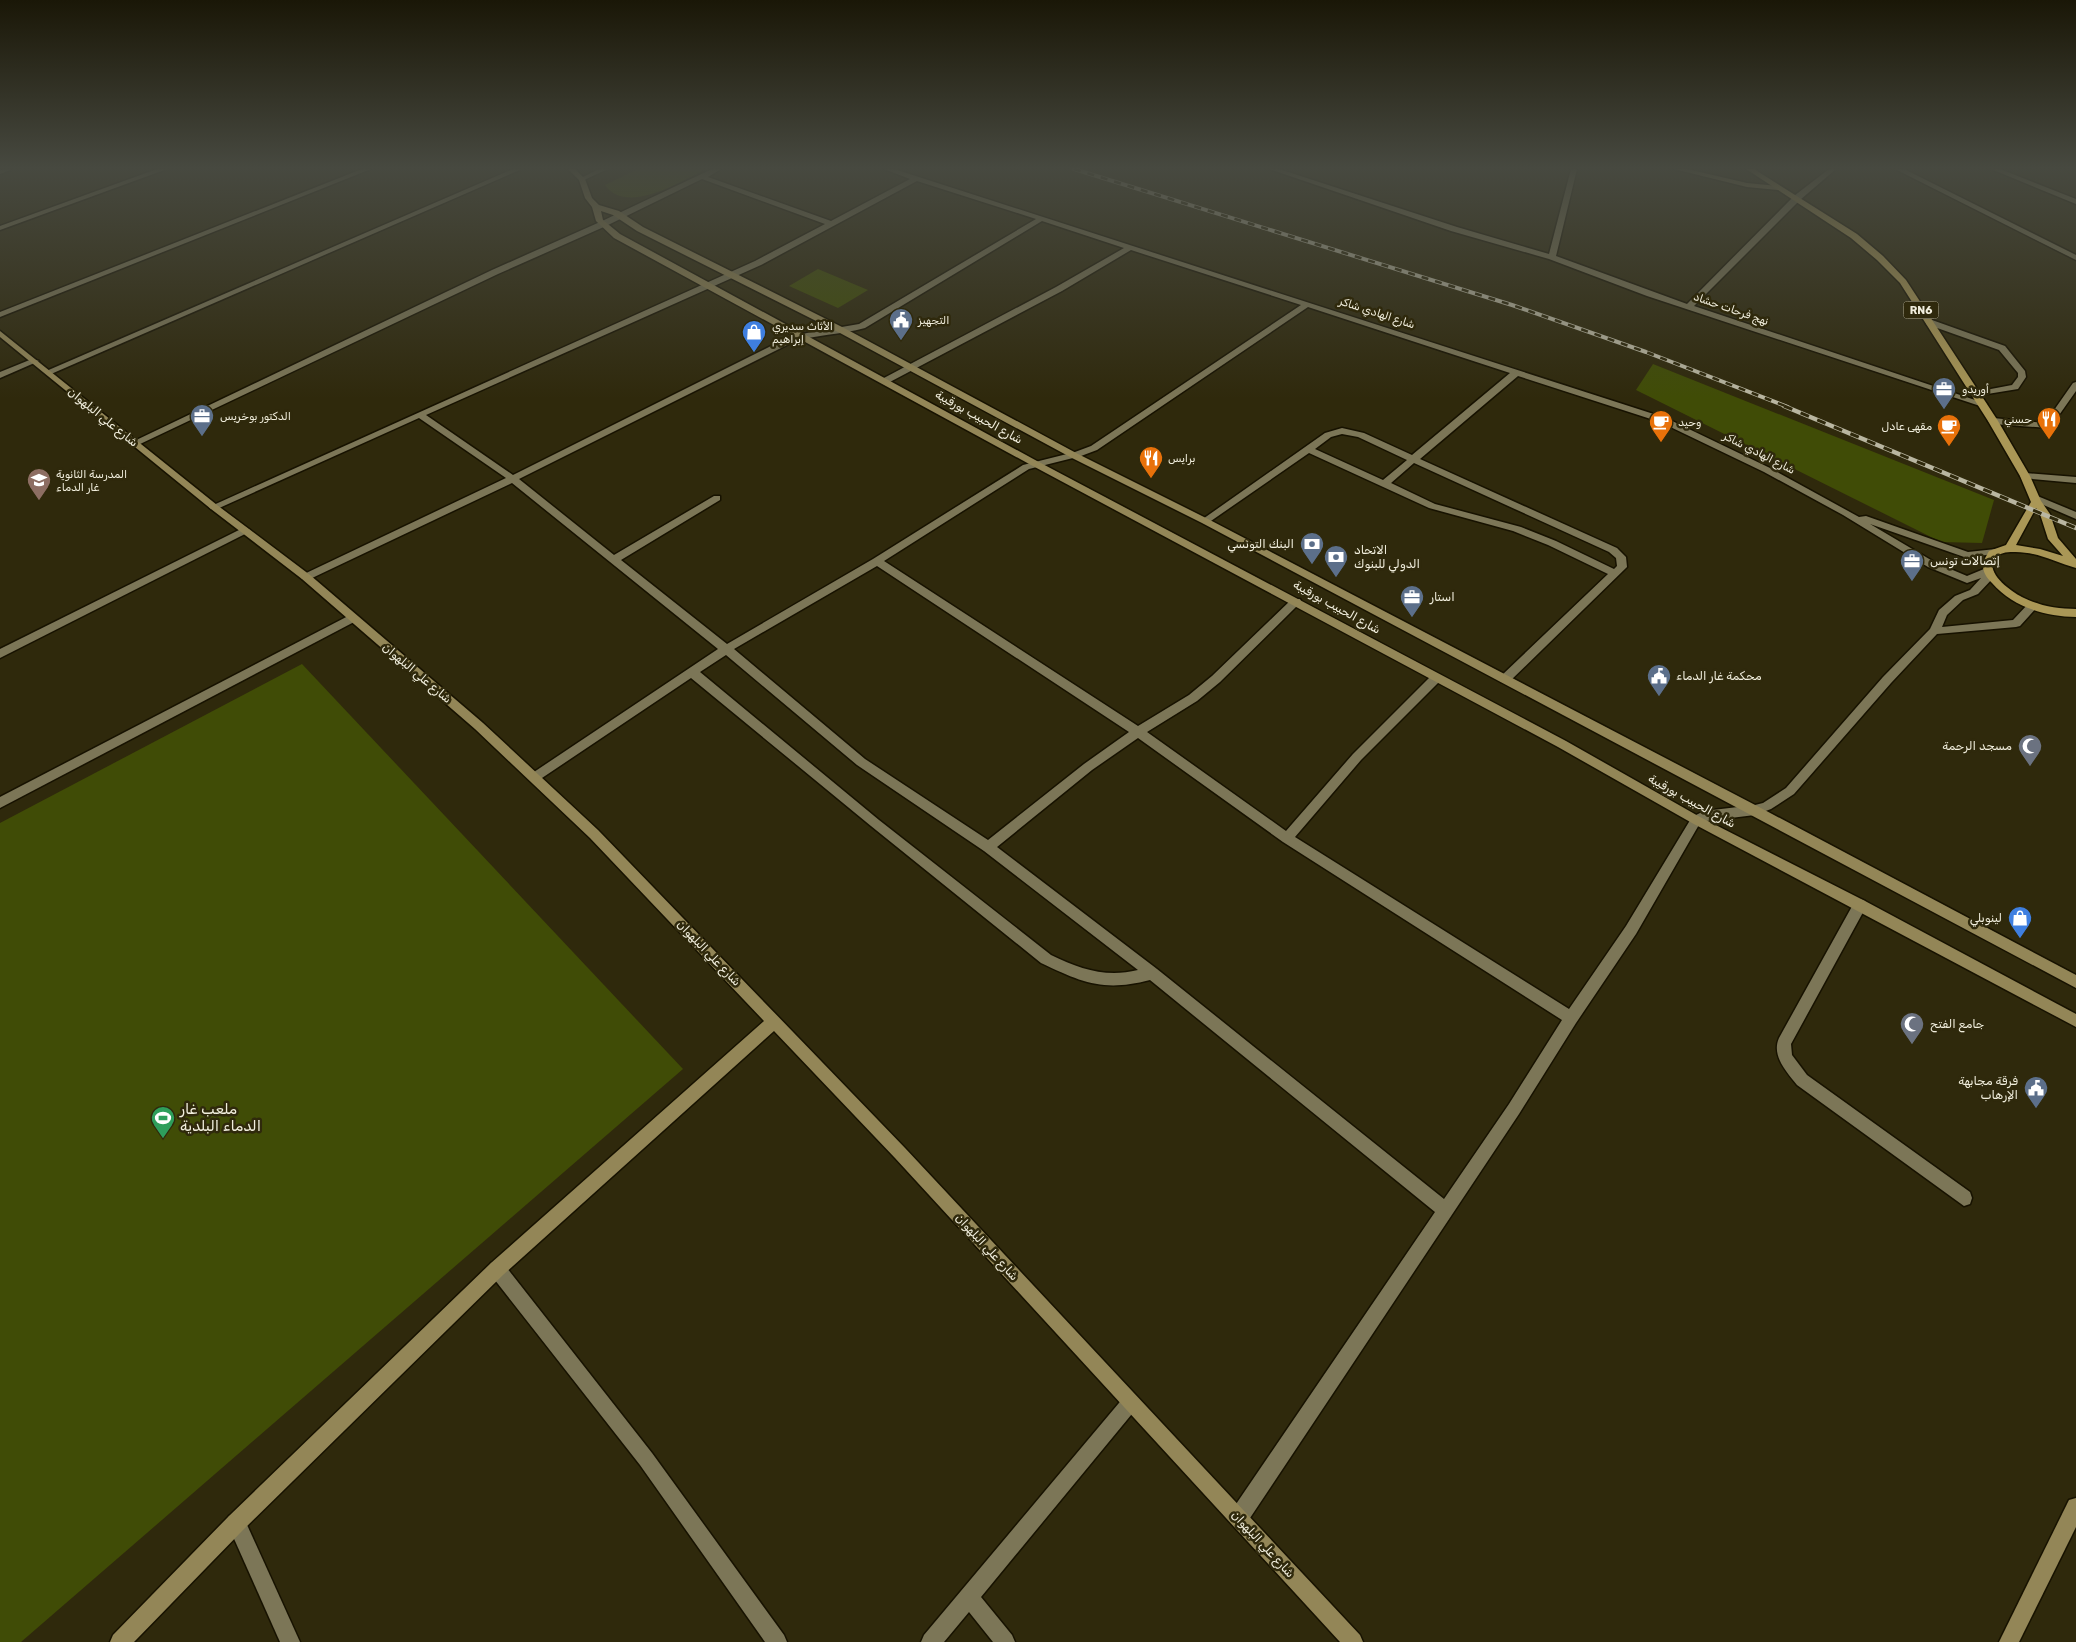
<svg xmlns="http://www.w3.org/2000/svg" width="2076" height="1642" viewBox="0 0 2076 1642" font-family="Rubik,Vazirmatn,sans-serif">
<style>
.green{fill:#404c06}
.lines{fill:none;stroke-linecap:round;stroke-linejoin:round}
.lane-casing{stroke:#171200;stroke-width:3}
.street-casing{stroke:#171200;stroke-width:3}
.secondary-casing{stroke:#171200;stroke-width:3}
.primary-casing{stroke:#171200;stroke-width:3}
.lane{fill:#7c7657;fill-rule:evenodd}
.street{fill:#7c7657;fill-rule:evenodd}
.secondary{fill:#938657;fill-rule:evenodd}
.primary{fill:#aa9756;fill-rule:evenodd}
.rail-far1-casing{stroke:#b9b6a1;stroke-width:4}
.rail-casing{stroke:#b9b6a1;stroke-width:4.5}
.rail-far1{stroke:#2f290c;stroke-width:2.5;stroke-dasharray:7;stroke-linecap:butt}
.rail{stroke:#2f290c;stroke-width:3;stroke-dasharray:9;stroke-linecap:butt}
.labels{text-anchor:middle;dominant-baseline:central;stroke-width:5;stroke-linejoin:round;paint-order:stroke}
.far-street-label{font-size:11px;fill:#f1eedd;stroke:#2f290c}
.shield{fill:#2f290c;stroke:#b7b39e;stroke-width:1}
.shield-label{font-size:11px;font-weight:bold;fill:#f1eedd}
.far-poi-label{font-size:11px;fill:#f1eedd;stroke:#2f290c;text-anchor:start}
.street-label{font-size:12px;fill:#f1eedd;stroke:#2f290c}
.poi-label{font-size:12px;fill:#f1eedd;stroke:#2f290c;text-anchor:start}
.near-poi-label{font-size:15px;fill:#f1eedd;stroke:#2f290c;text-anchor:start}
</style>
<rect width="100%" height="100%" fill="#2f290c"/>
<!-- green -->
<g class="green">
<path d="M638,169H706C681,181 627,216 605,185Z"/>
<polygon points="818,269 868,290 838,308 789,286"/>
<polygon points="1653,364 1994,500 1982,543 1941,542 1636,390"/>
<polygon points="302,664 683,1069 21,1642 0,1642 0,823"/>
</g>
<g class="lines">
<!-- lane casing -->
<g class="lane-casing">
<g id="lane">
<polygon points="1926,320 1932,320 2005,346 2025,371 2026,377 2018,389 1975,396 1975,392 2012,385 2018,377 2018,373 1999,350 1926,324"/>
<polygon points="32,359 39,361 0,378 0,372"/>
</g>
</g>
<!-- street casing -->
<g class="street-casing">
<g id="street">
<polygon points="11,169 10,170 0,174 0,170"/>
<polygon points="157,169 167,169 0,230 0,226"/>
<polygon points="362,169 371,169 0,317 0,312"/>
<polygon points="513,169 522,169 51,374 44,372"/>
<polygon points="599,169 608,169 584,180 579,179"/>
<path d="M712,169H721L708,177L831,221L910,179L884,169H894L1666,418L1770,468L1859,517L1866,516L1968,552L2005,548V552L1967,558L1870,524L1936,563L1967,576L1984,569H1992L1995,575L1994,577L1978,594L1963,600L1947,615L1942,627L2013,620L2029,603H2037L2038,606L2020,626L2016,627L1937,634L1891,683L1794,794L1771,809L1755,815L1706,821L1700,823L1636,934L1576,1023L1519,1114L1246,1524L1239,1526L1232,1524L1230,1517L1232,1510L1435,1212L1150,980C1104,992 1083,983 1041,963L871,826L691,678L539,780H531L529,777L531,774L718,649L512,483L310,579H302L301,577L302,575L506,478L419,418L217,509H211L209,507L755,261L825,224L702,179L606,226L498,274L138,445L135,446L130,443L492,270L600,222ZM917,181L1036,219L859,324L807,333L785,339L513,475L426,415L761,265ZM1042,221L1124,248L1056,287L882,379V383H888L1062,291L1131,250L1301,305L1091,446L1075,452L1023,465L873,559L727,644L621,560L720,500V496H714L614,555L519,479L791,343C815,334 841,335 865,328ZM1308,307L1510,373L1412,455L1364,433L1342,428L1325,433L1200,521L1205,524L1208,523L1309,453L1429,508L1513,531L1548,545L1608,574L1501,676L1499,679L1501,682H1509L1627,567L1626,557L1617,548L1420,459L1518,376L1660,422L1764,472L1843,515L1928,567L1967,583L1981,578L1970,590L1955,596L1939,610L1930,629L1883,677L1786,788L1763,803L1755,805L1704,811L1692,817L1626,926L1569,1009L1295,837L1361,760L1440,681L1442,678L1440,675H1432L1353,754L1286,831L1147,732L1197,701L1220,682L1300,603L1301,601L1300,599H1292L1212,676L1189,695L1138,726L884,561L1029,469L1081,456L1097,450ZM1342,434L1358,437L1407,460L1383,480L1315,449L1331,437ZM1414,463L1609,552L1616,558L1617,566L1614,569L1556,541L1521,527L1435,504L1391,483ZM877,566L1129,732L1084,764L988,840L865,759L734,649ZM726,655L857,765L984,851L1138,970C1106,978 1080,969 1051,955L879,820L700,672ZM1138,738L1283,842L1562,1020L1509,1104L1444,1199L1157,969L997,847L1092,770Z"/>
<polygon points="1269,169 1279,169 1457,227 1549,254 1571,169 1577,169 1556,256 1687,304 1794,196 1829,169 1836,169 1800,200 1694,306 1987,404 1983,407 1980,406 1647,296 1549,259 1451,231"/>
<polygon points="1895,169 1904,169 2076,255 2076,260"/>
<polygon points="1991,169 2000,169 2076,199 2076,204"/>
<polygon points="2076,382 2076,391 2050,428 1993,424 1988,421 1993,418 2045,423 2073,383"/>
<polygon points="2025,473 2076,477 2076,483 2022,478 2020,476"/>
<polygon points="2035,495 2076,512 2076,519 2032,500 2030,498"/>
<polygon points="245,527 250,530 249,532 0,658 0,649"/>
<polygon points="352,614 357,618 356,621 0,808 0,797"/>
<path d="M1860,899L1865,901L1867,905L1791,1044L1792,1055L1807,1075L1970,1192L1972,1198L1970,1204L1964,1206L1797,1085C1787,1072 1771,1056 1779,1038L1855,901Z"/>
<polygon points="497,1261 503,1263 652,1453 784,1635 787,1642 765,1642 640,1465 491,1275 489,1269 491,1263"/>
<polygon points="1130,1394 1136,1397 1139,1403 1136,1409 981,1597 1012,1635 1015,1642 993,1642 969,1612 944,1642 921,1642 924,1635 1124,1397"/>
<polygon points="236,1514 243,1516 300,1642 280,1642 227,1523 229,1516"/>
</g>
</g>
<!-- secondary casing -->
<g class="secondary-casing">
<g id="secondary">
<polygon points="568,169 575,169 585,179 592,198 599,205 619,211 643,227 846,329 1078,454 1208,519 1759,807 2076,975 2076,988 1202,523 1072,458 840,333 637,231 613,215 601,211 603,220 620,234 1037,461 1566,741 1700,817 1865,901 2076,1014 2076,1027 1692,823 1558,747 1031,465 614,238 596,221 592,207 585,198 579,180"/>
<polygon points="1674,169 1687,169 1747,183 1778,186 1781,188 1778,190 1747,187"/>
<polygon points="0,331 217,505 310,575 483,723 598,830 905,1148 1360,1635 1363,1642 1340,1642 895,1158 774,1031 503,1275 243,1530 134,1642 110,1642 113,1635 229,1516 491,1263 764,1021 590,838 475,729 302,579 211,509 0,337"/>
<polygon points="2076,1498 2076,1527 2019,1642 1999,1642 2069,1500"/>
</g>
</g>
<!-- primary casing -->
<g class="primary-casing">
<path id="primary" d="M1746,169H1754L1857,234L1883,256L1906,280L1998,421L2030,476L2041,501L2050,514L2058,538L2076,559V568C2055,562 2035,551 2013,552C2006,552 1999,553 1995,558C1984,573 2012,592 2024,598C2040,606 2058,609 2076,609V617C2044,616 2013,607 1992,583C1986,577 1982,571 1983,562L1989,551L2006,545L2031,502L2020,476L1988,421L1900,283L1877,260L1851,238ZM2036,508L2040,514L2048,539L2063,556L2040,549L2016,545Z"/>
</g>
<!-- lane -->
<use href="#lane" class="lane"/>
<!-- street -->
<use href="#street" class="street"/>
<!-- secondary -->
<use href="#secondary" class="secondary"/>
<!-- primary -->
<use href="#primary" class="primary"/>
<!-- rail-far1 casing -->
<g class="rail-far1-casing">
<polyline id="rail-far1" points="1074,169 1512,305 1646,352 1788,407"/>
</g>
<!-- rail casing -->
<g class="rail-casing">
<polyline id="rail" points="1784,406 2076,528"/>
</g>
<!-- rail-far1 -->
<use href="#rail-far1" class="rail-far1"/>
<!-- rail -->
<use href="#rail" class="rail"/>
</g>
<!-- sky -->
<linearGradient id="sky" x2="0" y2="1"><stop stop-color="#1a1707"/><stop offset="0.42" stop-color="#474940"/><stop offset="1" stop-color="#474940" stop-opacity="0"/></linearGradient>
<rect width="2076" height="399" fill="url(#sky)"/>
<!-- icons -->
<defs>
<g id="civic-pin" transform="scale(1.25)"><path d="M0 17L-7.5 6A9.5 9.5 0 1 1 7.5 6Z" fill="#5c6f8a" stroke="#2f290c"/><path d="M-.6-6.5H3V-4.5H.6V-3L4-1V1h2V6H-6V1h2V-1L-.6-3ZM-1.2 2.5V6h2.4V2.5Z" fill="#fff"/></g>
<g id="shop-pin" transform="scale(1.25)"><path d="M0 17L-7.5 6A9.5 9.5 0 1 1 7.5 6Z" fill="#3f7fe0" stroke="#2f290c"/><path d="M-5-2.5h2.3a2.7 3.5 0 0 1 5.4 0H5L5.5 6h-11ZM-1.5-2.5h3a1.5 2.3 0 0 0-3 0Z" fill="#fff"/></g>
<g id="office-pin" transform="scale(1.25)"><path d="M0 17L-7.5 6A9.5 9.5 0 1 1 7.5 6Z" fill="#5c6f8a" stroke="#2f290c"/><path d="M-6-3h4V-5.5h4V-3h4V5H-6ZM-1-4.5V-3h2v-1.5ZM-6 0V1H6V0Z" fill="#fff"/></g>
<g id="restaurant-pin" transform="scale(1.25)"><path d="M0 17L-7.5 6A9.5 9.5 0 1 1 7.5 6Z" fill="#e8710a" stroke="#2f290c"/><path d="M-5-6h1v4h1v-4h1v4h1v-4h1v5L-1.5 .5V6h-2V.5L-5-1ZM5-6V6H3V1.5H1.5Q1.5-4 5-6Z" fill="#fff"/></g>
<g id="cafe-pin" transform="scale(1.25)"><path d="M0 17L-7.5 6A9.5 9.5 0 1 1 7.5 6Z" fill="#e8710a" stroke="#2f290c"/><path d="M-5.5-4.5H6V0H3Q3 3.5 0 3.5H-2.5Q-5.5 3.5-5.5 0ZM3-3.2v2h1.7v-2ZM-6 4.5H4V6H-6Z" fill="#fff"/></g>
<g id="school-pin" transform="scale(1.25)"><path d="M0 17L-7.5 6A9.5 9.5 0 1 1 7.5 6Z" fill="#8d6e63" stroke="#2f290c"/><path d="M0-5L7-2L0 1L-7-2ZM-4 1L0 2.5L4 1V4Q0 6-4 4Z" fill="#fff"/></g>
<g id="bank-pin" transform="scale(1.25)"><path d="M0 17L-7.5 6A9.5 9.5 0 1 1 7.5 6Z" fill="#5c6f8a" stroke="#2f290c"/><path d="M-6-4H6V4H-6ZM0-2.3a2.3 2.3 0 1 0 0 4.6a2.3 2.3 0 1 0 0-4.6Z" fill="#fff"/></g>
<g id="mosque-pin" transform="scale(1.25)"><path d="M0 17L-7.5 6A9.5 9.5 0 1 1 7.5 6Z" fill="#6b7280" stroke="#2f290c"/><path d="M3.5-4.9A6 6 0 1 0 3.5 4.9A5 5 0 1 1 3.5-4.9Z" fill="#fff"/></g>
<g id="stadium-pin" transform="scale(1.25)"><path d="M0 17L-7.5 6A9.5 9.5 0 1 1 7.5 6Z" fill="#2e9e5b" stroke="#2f290c"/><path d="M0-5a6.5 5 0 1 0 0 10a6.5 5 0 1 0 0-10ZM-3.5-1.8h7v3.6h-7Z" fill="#fff"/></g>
</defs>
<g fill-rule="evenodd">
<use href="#civic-pin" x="901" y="320"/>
<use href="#shop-pin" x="754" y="332"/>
<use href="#office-pin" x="1944" y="389"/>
<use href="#office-pin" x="202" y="416"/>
<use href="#restaurant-pin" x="2049" y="419"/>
<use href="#cafe-pin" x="1661" y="422"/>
<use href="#cafe-pin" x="1949" y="426"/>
<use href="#restaurant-pin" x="1151" y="458"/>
<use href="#school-pin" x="39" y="480"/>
<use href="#bank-pin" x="1312" y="544"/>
<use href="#bank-pin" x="1336" y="557"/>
<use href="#office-pin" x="1912" y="561"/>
<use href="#office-pin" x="1412" y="597"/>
<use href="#civic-pin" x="1659" y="676"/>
<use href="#mosque-pin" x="2030" y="746"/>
<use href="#shop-pin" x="2020" y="918"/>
<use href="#mosque-pin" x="1912" y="1024"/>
<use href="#civic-pin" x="2036" y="1088"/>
<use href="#stadium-pin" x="163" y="1118"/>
</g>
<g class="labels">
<!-- far-street labels -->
<g class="far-street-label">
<text transform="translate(1731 309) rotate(19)">نهج فرحات حشاد</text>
<text transform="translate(1377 313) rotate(18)">شارع الهادي شاكر</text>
<text transform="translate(1759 453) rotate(27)">شارع الهادي شاكر</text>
</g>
<!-- shield labels -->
<rect class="shield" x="1903.5" y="301.5" width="35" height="17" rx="4"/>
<g class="shield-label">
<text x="1921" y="310">RN6</text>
</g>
<!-- far-poi labels -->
<g class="far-poi-label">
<text x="918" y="320">التجهيز</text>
<text x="772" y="326">الأثاث سديري<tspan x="772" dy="13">إبراهيم</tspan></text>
<text x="1962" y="389">أوريدو</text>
<text x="220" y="416">الدكتور بوخريس</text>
<text x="2032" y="419" text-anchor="end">حسني</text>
<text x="1678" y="422">وحيد</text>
<text x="1932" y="426" text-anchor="end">مقهى عادل</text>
<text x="1168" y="458">برايس</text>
<text x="56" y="474">المدرسة الثانوية<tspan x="56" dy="13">غار الدماء</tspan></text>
</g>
<!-- street labels -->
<g class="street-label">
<text transform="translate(103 417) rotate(39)">شارع علي البلهوان</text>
<text transform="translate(979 417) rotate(29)">شارع الحبيب بورقيبة</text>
<text transform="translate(1337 607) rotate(29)">شارع الحبيب بورقيبة</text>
<text transform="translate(417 673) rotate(40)">شارع علي البلهوان</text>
<text transform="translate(1692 801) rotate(29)">شارع الحبيب بورقيبة</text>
<text transform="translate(709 953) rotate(46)">شارع علي البلهوان</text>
<text transform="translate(987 1247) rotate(47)">شارع علي البلهوان</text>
<text transform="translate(1263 1544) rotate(47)">شارع علي البلهوان</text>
</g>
<!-- poi labels -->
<g class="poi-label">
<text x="1294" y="544" text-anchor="end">البنك التونسي</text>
<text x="1354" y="550">الاتحاد<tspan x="1354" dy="14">الدولي للبنوك</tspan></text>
<text x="1930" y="561">إتصالات تونس</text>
<text x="1430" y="597">استار</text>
<text x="1676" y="676">محكمة غار الدماء</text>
<text x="2012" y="746" text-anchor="end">مسجد الرحمة</text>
<text x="2002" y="918" text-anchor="end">لينوبلي</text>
<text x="1930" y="1024">جامع الفتح</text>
<text x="2018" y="1081" text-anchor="end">فرقة مجابهة<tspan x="2018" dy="14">الإرهاب</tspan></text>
</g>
<!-- near-poi labels -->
<g class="near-poi-label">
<text x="180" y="1109">ملعب غار<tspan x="180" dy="17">الدماء البلدية</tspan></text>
</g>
</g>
</svg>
